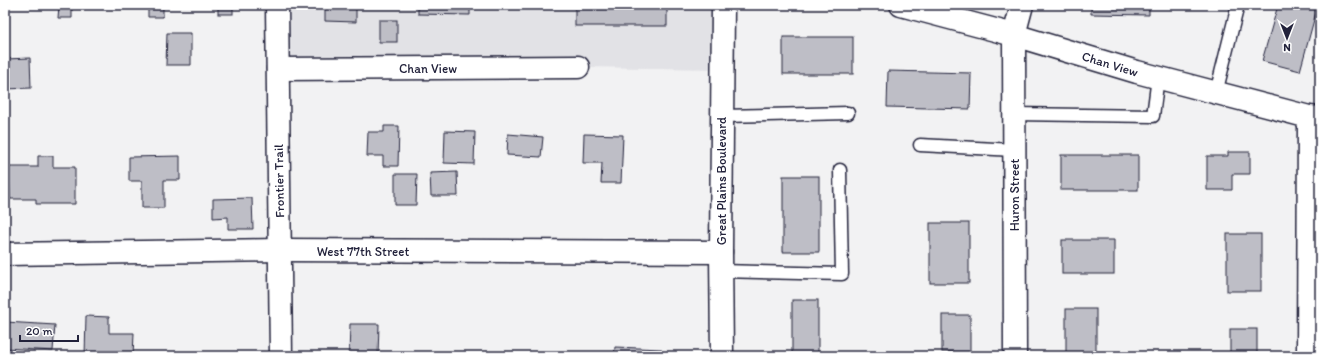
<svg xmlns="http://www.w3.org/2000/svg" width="1325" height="361" viewBox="0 0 1325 361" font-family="Itim,sans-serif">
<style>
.built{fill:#e2e2e6}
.building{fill:#bebec6;stroke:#22223b}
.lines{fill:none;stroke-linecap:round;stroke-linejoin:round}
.lane-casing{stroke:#22223b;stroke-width:15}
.street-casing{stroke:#22223b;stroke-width:25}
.lane{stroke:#fff;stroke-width:12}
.street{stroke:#fff;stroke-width:22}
.labels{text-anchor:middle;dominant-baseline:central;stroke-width:4;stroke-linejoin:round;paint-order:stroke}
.street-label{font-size:13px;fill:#22223b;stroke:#fff}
</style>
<rect width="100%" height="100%" fill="#f2f2f3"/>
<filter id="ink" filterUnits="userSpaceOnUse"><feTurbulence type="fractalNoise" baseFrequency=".025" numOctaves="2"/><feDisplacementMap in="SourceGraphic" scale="8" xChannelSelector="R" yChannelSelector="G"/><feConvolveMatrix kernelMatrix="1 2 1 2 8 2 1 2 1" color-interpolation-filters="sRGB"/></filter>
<g filter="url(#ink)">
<!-- built -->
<polygon class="built" points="278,5 722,5 722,69 578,67 278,69"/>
<!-- building -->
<g class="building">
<polygon points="59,5 72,5 72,18 58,18"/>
<polygon points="148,5 179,5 179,6 163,6 163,17 148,17"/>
<rect x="218" y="5" width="15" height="9"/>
<polygon points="325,5 356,5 356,22 325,21"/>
<polygon points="418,5 470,5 470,15 418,14"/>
<rect x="575" y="5" width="92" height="21"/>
<polygon points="1091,5 1149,5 1149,15 1091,14"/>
<polygon points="1278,5 1318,5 1300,71 1262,61"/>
<rect x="379" y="20" width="18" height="22"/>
<polygon points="167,33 191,33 191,65 166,65"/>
<rect x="783" y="37" width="70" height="37"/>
<polygon points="30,58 31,88 5,89 5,59"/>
<polygon points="888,71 971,73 970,109 887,107"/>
<polygon points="384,126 399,126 398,166 383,166 383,156 367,156 368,132 384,132"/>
<polygon points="445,131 475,132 474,164 444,163"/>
<polygon points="508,134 543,137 541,157 507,155"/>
<polygon points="584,134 623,135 621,183 601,183 602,163 583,163"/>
<polygon points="1228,152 1250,152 1250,174 1232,174 1232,190 1207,190 1207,156 1228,156"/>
<rect x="1061" y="155" width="77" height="35"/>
<polygon points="38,156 53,156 53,167 75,167 75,204 36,204 36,199 10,199 9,167 38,167"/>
<polygon points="180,156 180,180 164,180 164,208 142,208 142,181 129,181 129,157"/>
<polygon points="457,172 458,196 431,196 430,173"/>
<polygon points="395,174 417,174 416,205 395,205"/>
<rect x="783" y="176" width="36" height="76"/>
<polygon points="252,198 253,229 228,229 228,217 213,218 213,199"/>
<rect x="930" y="223" width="39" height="60"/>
<rect x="1227" y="234" width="34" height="57"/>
<rect x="1062" y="240" width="52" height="34"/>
<rect x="792" y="300" width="26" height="56"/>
<rect x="1066" y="309" width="30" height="47"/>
<rect x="942" y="315" width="28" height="37"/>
<polygon points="86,316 109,317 109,333 134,333 133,356 85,356"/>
<polygon points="5,322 55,325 53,351 5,348"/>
<polygon points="350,324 379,324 378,356 349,356"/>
<rect x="1230" y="329" width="27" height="27"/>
<polygon points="615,347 661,349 660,356 614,356"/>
</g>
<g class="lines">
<!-- lane casing -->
<g class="lane-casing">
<g id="lane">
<polyline points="1216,93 1238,5"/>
<polyline points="1014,114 1153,116 1158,77"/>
<polyline points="722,116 848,113"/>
<polyline points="920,145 1014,150"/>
<polyline points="721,271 842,274 840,170"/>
</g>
</g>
<!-- street casing -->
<g class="street-casing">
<g id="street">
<polyline points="277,5 281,356"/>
<polyline points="901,5 1014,35 1137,72 1309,117 1320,118"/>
<polyline points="278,69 578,67"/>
<polyline points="5,254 279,250 721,252"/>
<polyline points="722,356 721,252 723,5"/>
<polyline points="1015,356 1014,35 1022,5"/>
<polyline points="1308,356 1309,117"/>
</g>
</g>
<!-- lane -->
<use href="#lane" class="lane"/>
<!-- street -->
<use href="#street" class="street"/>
</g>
</g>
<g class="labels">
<!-- street labels -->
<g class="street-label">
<text transform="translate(1110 64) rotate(17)">Chan View</text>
<text x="428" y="68">Chan View</text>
<text transform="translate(279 181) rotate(-91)">Frontier Trail</text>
<text transform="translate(721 181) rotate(-90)">Great Plains Boulevard</text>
<text transform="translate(1014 195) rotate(-90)">Huron Street</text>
<text x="363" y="251">West 77th Street</text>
</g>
</g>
<!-- margin -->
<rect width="1325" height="361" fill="none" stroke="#fff" stroke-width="20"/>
<rect x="10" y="10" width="1305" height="341" fill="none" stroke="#22223b" stroke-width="1.5" filter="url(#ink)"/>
<!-- north arrow -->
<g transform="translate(1287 38) rotate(180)" stroke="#ffffff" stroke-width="3" paint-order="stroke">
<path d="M0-3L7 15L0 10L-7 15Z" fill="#22223b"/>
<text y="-6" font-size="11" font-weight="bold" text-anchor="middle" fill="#22223b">N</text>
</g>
<!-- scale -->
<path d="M20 335v6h58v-6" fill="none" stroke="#22223b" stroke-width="2"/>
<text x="26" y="335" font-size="12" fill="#22223b" stroke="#ffffff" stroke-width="3" paint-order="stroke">20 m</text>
</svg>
